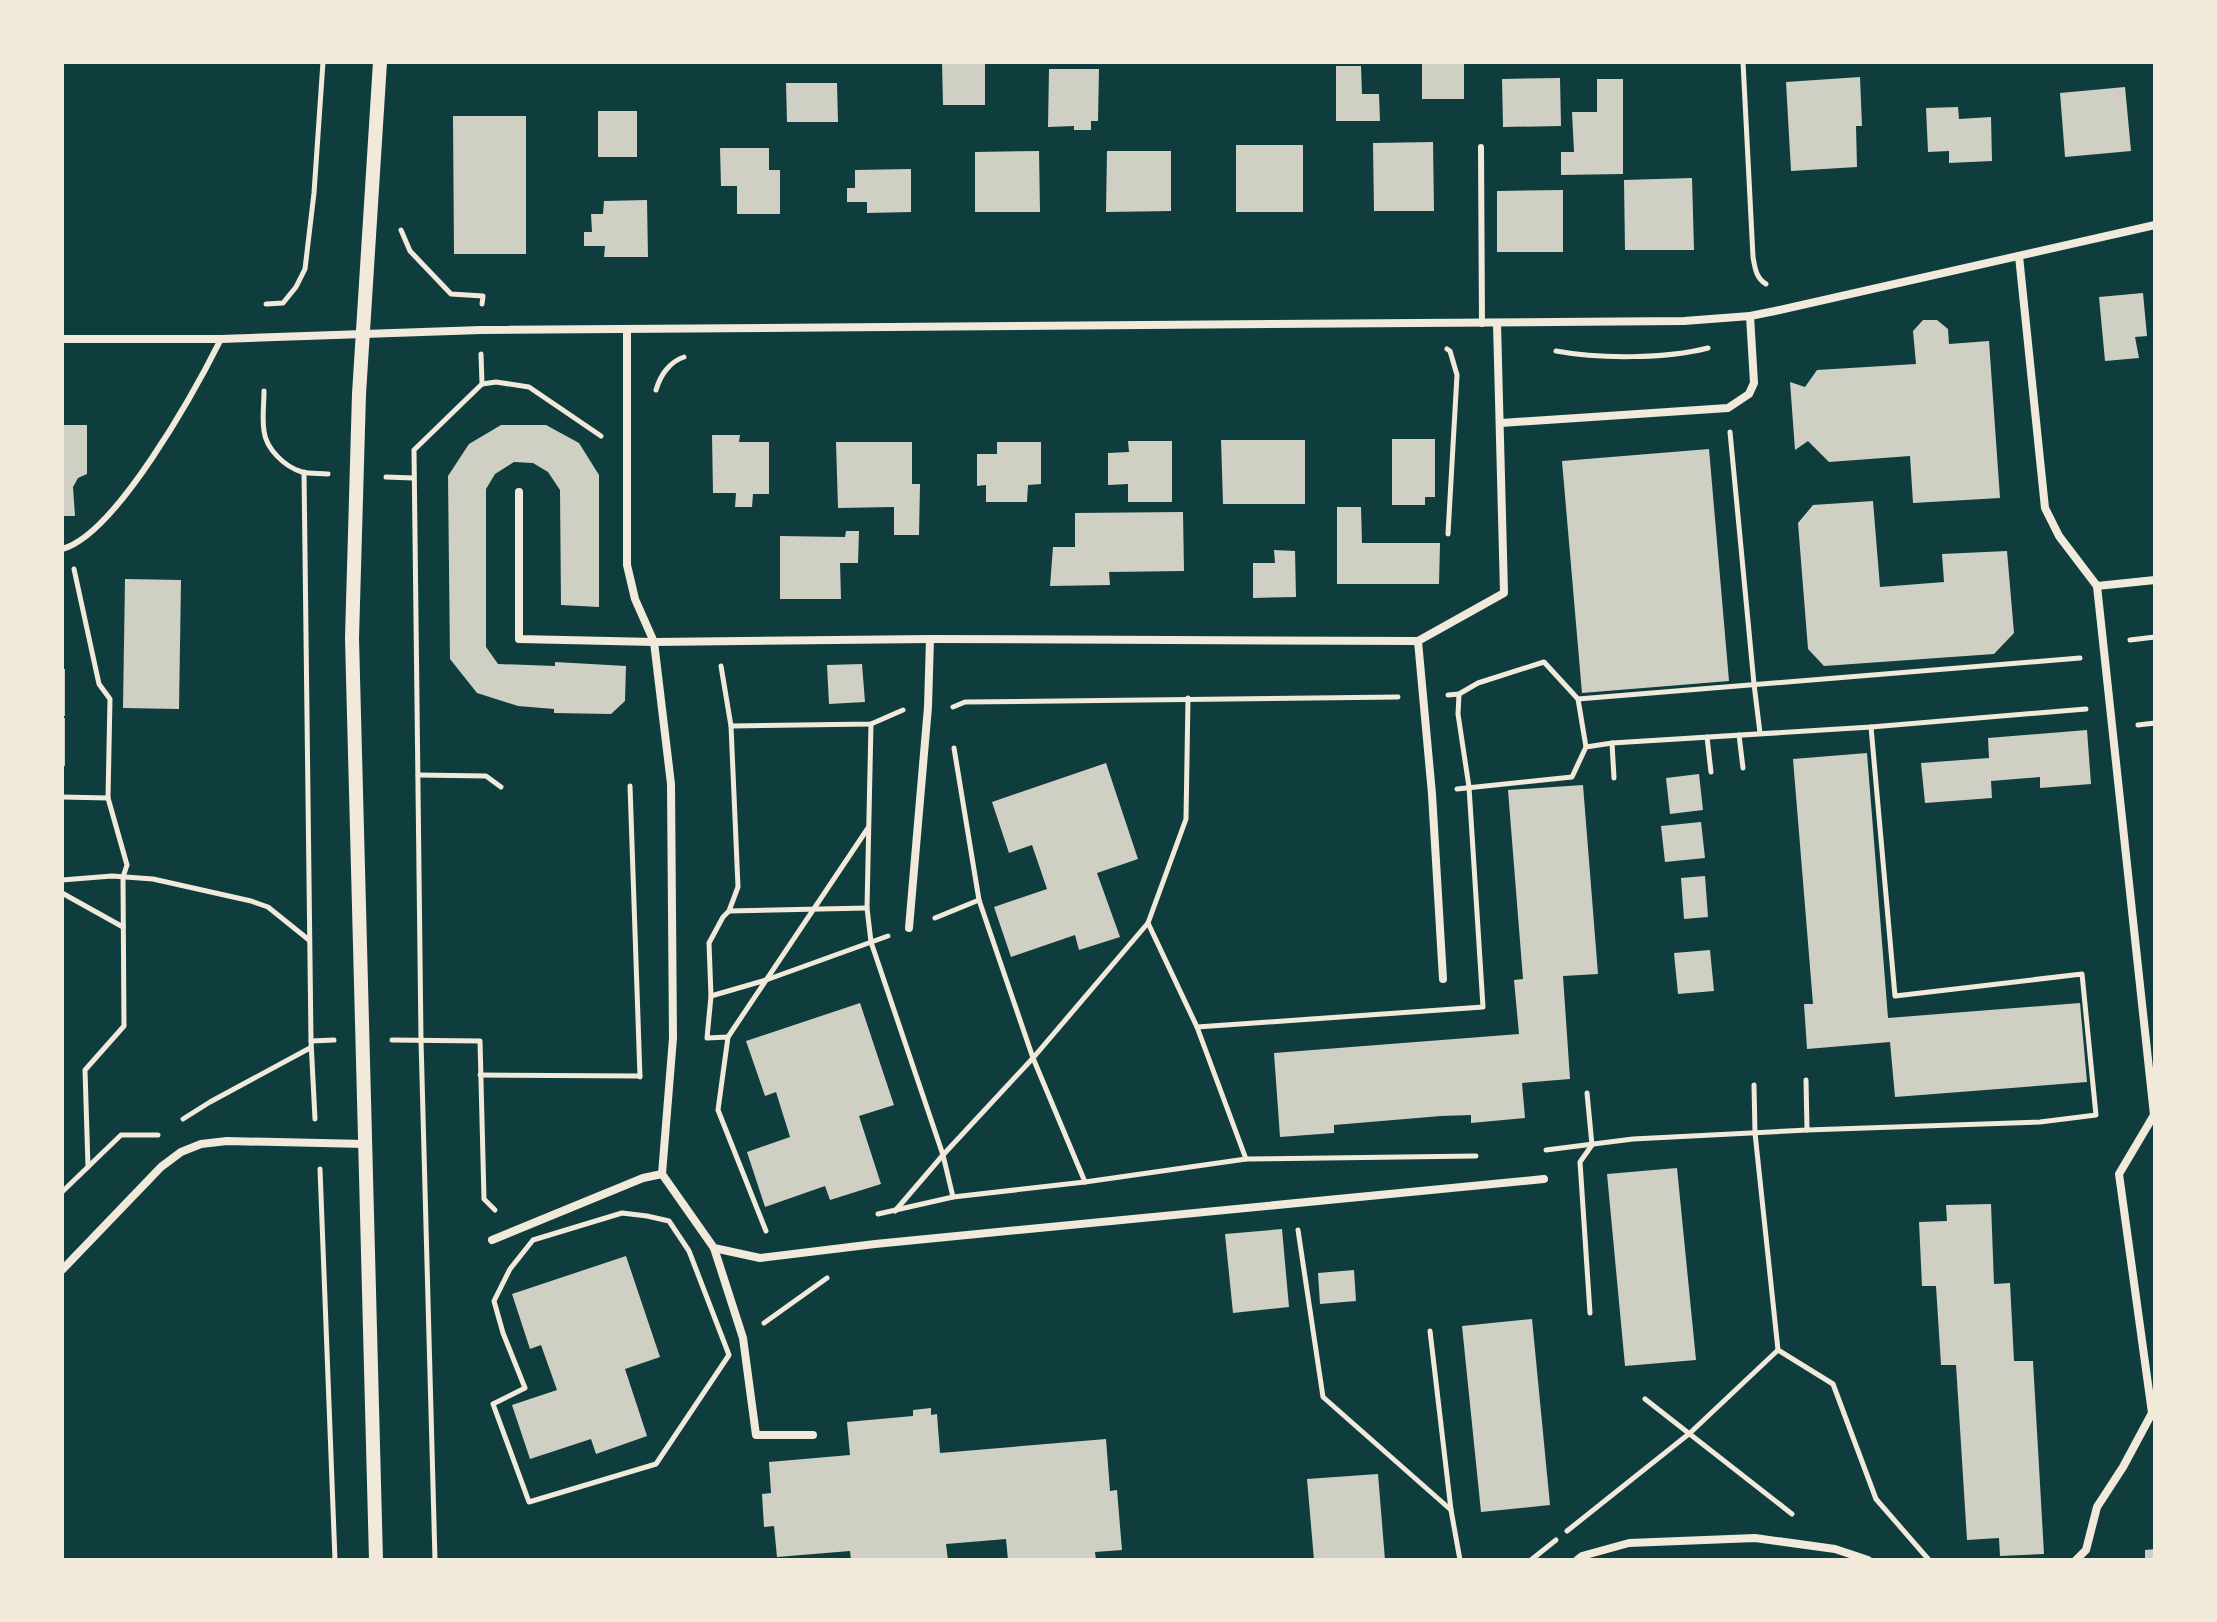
<svg xmlns="http://www.w3.org/2000/svg" width="2217" height="1622" viewBox="0 0 2217 1622" font-family="'Fira Sans',sans-serif">
<style>
.building{fill:#cfcfc3}
.lines{fill:none;stroke-linecap:round;stroke-linejoin:round}
.path{stroke:#f1e9da;stroke-width:5}
.service{stroke:#f1e9da;stroke-width:6}
.minor{stroke:#f1e9da;stroke-width:8}
.tertiary{stroke:#f1e9da;stroke-width:14}
</style>
<rect width="100%" height="100%" fill="#0f3d3e"/>
<!-- building -->
<g class="building">
<polygon points="942,62 985,62 985,105 943,105"/>
<rect x="1422" y="62" width="42" height="37"/>
<polygon points="1336,66 1361,66 1362,94 1379,94 1380,121 1336,121"/>
<polygon points="1049,69 1099,69 1098,121 1091,121 1091,130 1074,130 1074,126 1048,127"/>
<polygon points="1860,77 1862,126 1856,126 1857,167 1791,171 1786,82"/>
<polygon points="1560,78 1561,126 1503,127 1502,79"/>
<polygon points="1597,79 1623,79 1623,174 1561,175 1561,152 1574,152 1572,112 1597,112"/>
<polygon points="786,83 837,83 838,122 787,122"/>
<polygon points="2125,87 2131,151 2065,157 2060,93"/>
<polygon points="1958,107 1959,119 1991,117 1992,161 1949,163 1949,151 1928,152 1926,108"/>
<rect x="598" y="111" width="39" height="46"/>
<polygon points="453,116 526,116 526,254 454,254"/>
<polygon points="1433,142 1434,211 1374,211 1373,143"/>
<rect x="1236" y="145" width="67" height="67"/>
<polygon points="720,148 769,148 769,170 780,170 780,214 737,214 737,186 721,186"/>
<polygon points="1039,151 1040,212 975,212 975,152"/>
<polygon points="1107,151 1171,151 1171,211 1106,212"/>
<polygon points="911,169 911,212 867,213 867,202 847,202 847,188 855,188 855,170"/>
<polygon points="1692,178 1694,250 1625,250 1624,180"/>
<polygon points="1563,190 1563,252 1497,252 1497,191"/>
<polygon points="647,200 648,257 604,257 605,246 584,246 584,232 592,232 591,214 603,214 604,201"/>
<polygon points="2143,293 2147,336 2135,337 2139,358 2105,361 2099,297"/>
<polygon points="1923,320 1937,320 1948,329 1949,344 1989,341 2000,498 1913,503 1910,456 1829,462 1808,441 1795,450 1790,382 1805,387 1817,370 1916,364 1913,331"/>
<polygon points="62,425 87,425 87,474 78,478 73,487 75,516 62,516"/>
<polygon points="501,425 546,425 579,443 599,475 599,607 561,605 560,490 548,472 533,463 514,462 495,474 486,489 486,647 498,664 555,666 555,662 626,666 625,701 611,714 554,713 554,709 518,706 477,693 450,659 448,476 469,444"/>
<polygon points="712,435 740,435 739,442 769,442 769,494 753,494 752,507 735,507 736,493 713,493"/>
<polygon points="1392,439 1435,439 1435,497 1425,497 1425,505 1392,505"/>
<polygon points="1221,440 1305,440 1305,504 1223,504"/>
<polygon points="1128,441 1172,441 1172,502 1128,502 1128,484 1108,485 1108,453 1129,452"/>
<polygon points="836,442 912,442 912,484 920,484 919,535 894,535 894,507 838,508"/>
<polygon points="997,442 1041,442 1041,484 1028,485 1027,502 986,502 986,485 977,486 977,454 997,454"/>
<polygon points="1709,449 1729,681 1582,693 1562,461"/>
<polygon points="1873,501 1880,587 1944,582 1942,554 2007,551 2014,633 1994,654 1824,666 1808,649 1798,523 1813,505"/>
<polygon points="1337,507 1361,507 1362,543 1440,543 1439,584 1337,584"/>
<polygon points="1183,512 1184,571 1109,572 1110,585 1050,586 1053,547 1075,547 1075,513"/>
<polygon points="846,531 859,531 858,563 840,563 841,599 780,599 780,536 845,537"/>
<polygon points="1274,550 1295,551 1296,597 1253,598 1253,563 1275,563"/>
<polygon points="125,579 181,580 179,709 123,708"/>
<polygon points="862,664 865,702 829,704 827,665"/>
<rect x="62" y="669" width="3" height="47"/>
<rect x="62" y="718" width="3" height="48"/>
<polygon points="2087,730 2091,784 2040,788 2040,777 1991,781 1992,798 1925,803 1921,763 1989,758 1988,738"/>
<polygon points="1867,753 1888,1018 2080,1003 2087,1082 1895,1097 1890,1042 1807,1049 1804,1004 1813,1004 1793,759"/>
<polygon points="1106,763 1138,859 1097,873 1120,937 1079,950 1075,935 1011,957 994,907 1047,889 1032,845 1009,853 992,802"/>
<polygon points="1699,774 1703,810 1670,814 1666,778"/>
<polygon points="1583,785 1598,974 1563,976 1570,1079 1522,1083 1525,1118 1471,1123 1471,1115 1441,1116 1334,1125 1334,1133 1280,1137 1274,1053 1519,1034 1514,980 1523,979 1508,790"/>
<polygon points="1701,822 1705,858 1665,862 1661,826"/>
<polygon points="1705,876 1708,917 1684,919 1681,878"/>
<polygon points="1710,950 1714,991 1678,994 1674,953"/>
<polygon points="860,1003 894,1105 859,1116 881,1184 830,1200 825,1186 765,1207 747,1152 790,1137 776,1092 765,1096 746,1041"/>
<polygon points="1677,1168 1696,1360 1625,1366 1607,1174"/>
<polygon points="1991,1204 1994,1284 2010,1283 2014,1361 2033,1361 2044,1554 2000,1556 1999,1538 1967,1540 1956,1365 1941,1365 1936,1286 1922,1286 1919,1222 1947,1221 1946,1205"/>
<polygon points="1282,1229 1289,1307 1233,1313 1225,1234"/>
<polygon points="626,1256 660,1357 625,1369 647,1436 596,1454 591,1439 530,1459 512,1405 557,1390 541,1345 530,1349 512,1294"/>
<polygon points="1354,1270 1356,1301 1320,1304 1318,1273"/>
<polygon points="1532,1319 1550,1505 1481,1512 1462,1326"/>
<polygon points="931,1408 931,1415 937,1414 940,1453 1106,1439 1110,1491 1117,1490 1122,1550 1095,1552 1096,1560 1008,1560 1006,1539 946,1544 948,1560 851,1560 850,1551 777,1557 774,1526 764,1527 762,1494 771,1493 769,1462 850,1455 847,1422 913,1416 913,1410"/>
<polygon points="1378,1474 1385,1560 1314,1560 1307,1479"/>
<polygon points="2155,1549 2155,1560 2145,1560 2145,1550"/>
</g>
<g class="lines">
<!-- path -->
<g class="path">
<path d="M1743,62L1753,257C1755,268 1756,278 1766,284"/>
<polyline points="401,230 410,251 451,294 483,296 482,304"/>
<polyline points="266,304 283,303 296,287 305,269 314,193 323,62"/>
<polyline points="1447,349 1450,351 1457,375 1448,534"/>
<path d="M1556,351C1599,359 1666,359 1708,348"/>
<polyline points="482,384 496,382 529,387 601,436"/>
<path d="M656,390C660,376 669,362 684,357"/>
<path d="M264,391C264,404 262,418 264,431C266,449 285,467 302,472C310,474 320,473 328,474"/>
<polyline points="1730,432 1754,684 1760,733"/>
<polyline points="304,472 311,1041 315,1119"/>
<polyline points="386,477 413,478"/>
<polyline points="74,569 99,684 110,699 108,798 127,865 123,877 124,1026 85,1070 88,1167"/>
<polyline points="2130,640 2155,637"/>
<polyline points="721,666 731,726 738,887 729,911 723,917 709,943 711,996 707,1038 728,1037 718,1110 766,1231"/>
<polyline points="1448,695 1459,694 1478,683 1544,662 1578,699 1586,747"/>
<polyline points="1578,699 2080,658"/>
<polyline points="953,707 965,702 1398,697"/>
<polyline points="871,724 867,908 871,942 943,1155 953,1197"/>
<polyline points="2138,725 2155,723"/>
<polyline points="731,726 871,724 903,710"/>
<polyline points="1739,735 1743,768"/>
<polyline points="1707,737 1711,772"/>
<polyline points="1612,743 1614,778"/>
<polyline points="954,748 979,900 1033,1058 1085,1182"/>
<polyline points="418,775 486,776 501,787"/>
<polyline points="630,786 640,1077"/>
<polyline points="1457,789 1572,777 1586,747 1612,743 1871,727 2086,709"/>
<polyline points="62,797 108,798"/>
<polyline points="62,880 112,876 153,879 251,901 268,907 309,940"/>
<polyline points="62,893 123,927"/>
<polyline points="729,911 867,908"/>
<polyline points="935,918 979,900"/>
<polyline points="1148,923 1197,1027 1246,1159"/>
<polyline points="711,996 766,980 888,936"/>
<polyline points="1197,1027 1483,1007 1469,787 1458,714 1459,694"/>
<polyline points="728,1037 868,828"/>
<polyline points="392,1040 480,1041 484,1199 495,1210"/>
<polyline points="311,1041 334,1040"/>
<polyline points="480,1075 640,1076"/>
<polyline points="1806,1080 1807,1130"/>
<polyline points="1754,1085 1755,1133 1778,1350 1833,1384 1876,1499 1929,1560"/>
<polyline points="1587,1093 1592,1145 1580,1162 1590,1313"/>
<polyline points="183,1119 210,1102 310,1048"/>
<polyline points="1546,1150 1633,1139 1807,1130 2040,1122 2096,1115 2082,974 1895,996 1871,727"/>
<polyline points="320,1169 335,1560"/>
<polyline points="62,1192 121,1135 158,1135"/>
<polyline points="895,1211 943,1155 1033,1058 1148,923 1186,819 1188,698"/>
<polygon points="622,1213 647,1216 669,1221 689,1251 729,1355 656,1464 529,1502 493,1404 525,1388 503,1333 494,1301 510,1269 533,1240"/>
<polyline points="878,1214 953,1197 1085,1182 1246,1159 1476,1156"/>
<polyline points="1298,1230 1323,1397 1451,1510"/>
<polyline points="764,1323 827,1278"/>
<polyline points="1430,1331 1451,1510 1460,1560"/>
<polyline points="1645,1399 1792,1514"/>
<polyline points="1567,1531 1690,1433 1778,1350"/>
<polyline points="435,1560 421,1040 414,450 482,384 481,354"/>
<polyline points="1531,1560 1556,1540"/>
</g>
<!-- service -->
<g class="service">
<polyline points="1481,147 1482,324"/>
<path d="M62,549C116,535 196,389 221,339"/>
</g>
<!-- minor -->
<g class="minor">
<polyline points="2019,256 2045,508 2059,536 2097,586 2154,1115 2119,1174 2152,1413 2123,1467 2097,1507 2086,1550 2076,1560"/>
<polyline points="627,329 627,565 635,599 654,642 671,784 673,1038 662,1174"/>
<polyline points="62,339 221,339 481,330 1684,321 1750,316 1775,311 2155,225"/>
<polyline points="1501,423 1728,408 1749,394 1754,383 1750,316"/>
<polyline points="519,492 519,639 654,642 930,639 1418,641 1504,593 1497,323"/>
<polyline points="2097,586 2155,580"/>
<polyline points="1418,641 1432,794 1443,979"/>
<polyline points="909,928 928,707 930,639"/>
<polyline points="492,1240 643,1178 662,1174 714,1248 760,1258 875,1244 1544,1179"/>
<polyline points="714,1248 743,1338 756,1435 813,1435"/>
<polyline points="62,1270 161,1167 181,1152 201,1144 227,1141 365,1144"/>
<polyline points="1577,1560 1582,1556 1629,1543 1755,1538 1835,1549 1868,1560"/>
</g>
<!-- tertiary -->
<polyline class="tertiary" points="376,1560 352,638 359,394 380,62"/>
</g>
<!-- border -->
<rect width="2217" height="1622" fill="none" stroke="#f1e9da" stroke-width="128"/>
</svg>
